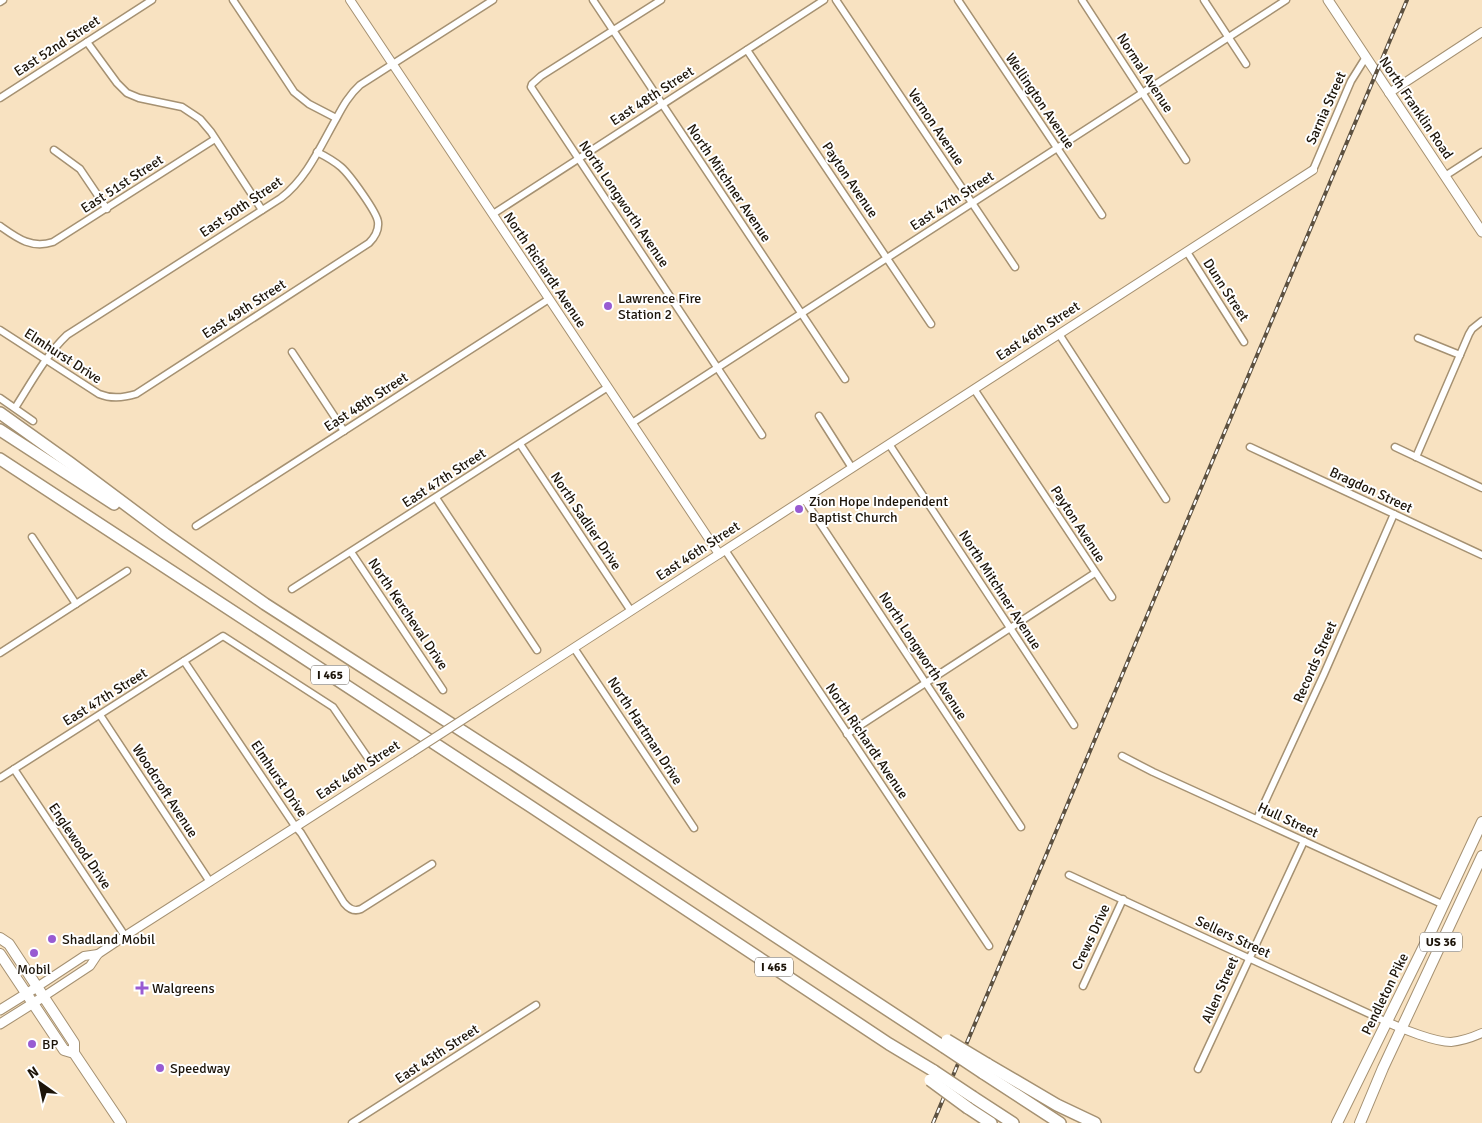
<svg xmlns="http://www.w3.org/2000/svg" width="1482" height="1123" viewBox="0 0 1482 1123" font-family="Signika,sans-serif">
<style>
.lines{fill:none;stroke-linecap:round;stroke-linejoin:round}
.minor-casing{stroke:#a59172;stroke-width:9}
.tertiary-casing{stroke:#a59172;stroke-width:10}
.secondary-casing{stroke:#a59172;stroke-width:11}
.primary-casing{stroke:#a59172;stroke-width:12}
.motorway-casing{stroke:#a59172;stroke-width:14}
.minor{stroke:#fff;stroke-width:6}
.tertiary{stroke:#fff;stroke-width:8}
.secondary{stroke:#fff;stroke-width:9}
.primary{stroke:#fff;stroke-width:10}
.motorway{stroke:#fff;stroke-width:11}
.rail-casing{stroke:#5d5140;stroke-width:4}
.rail{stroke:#fff;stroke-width:2;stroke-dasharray:5.5;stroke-linecap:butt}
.tertiary-bridge-casing{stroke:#a59172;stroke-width:10;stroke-linecap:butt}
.motorway-bridge-casing{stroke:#a59172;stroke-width:14;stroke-linecap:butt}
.tertiary-bridge{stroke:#fff;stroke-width:8}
.motorway-bridge{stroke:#fff;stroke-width:11}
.poi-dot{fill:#985bd2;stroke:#fff;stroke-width:2}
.labels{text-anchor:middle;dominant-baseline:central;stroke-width:4;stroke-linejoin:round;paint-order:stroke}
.shield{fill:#fff;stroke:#605a53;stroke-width:1}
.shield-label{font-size:12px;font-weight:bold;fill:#1c1409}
.street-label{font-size:14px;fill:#1c1409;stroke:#fff}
.poi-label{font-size:14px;fill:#1c1409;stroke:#fff;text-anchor:start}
</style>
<rect width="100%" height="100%" fill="#f8e2c1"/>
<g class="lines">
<!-- minor casing -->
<g class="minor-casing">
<g id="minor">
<polyline points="233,0 294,92 309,104 336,118"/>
<polyline points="593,0 845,379"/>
<polyline points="661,0 541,76 532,84 531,87 762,435"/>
<polyline points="836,0 1015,267"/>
<polyline points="958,0 1102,215"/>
<polyline points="1082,0 1186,160"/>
<polyline points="1204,0 1246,64"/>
<polyline points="0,2 3,0"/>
<polyline points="87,42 117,83 127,93 139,98 182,107 200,119 211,132 262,210"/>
<polyline points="747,50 931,324"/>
<polyline points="0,98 152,0"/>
<polyline points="54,150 80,169 107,209"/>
<polyline points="1313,170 1351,81 1366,57"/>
<polyline points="1445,176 1482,152"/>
<polyline points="493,214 824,0"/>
<path d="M0,226C17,238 31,249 53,242L215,139"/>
<polyline points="1187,252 1244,342"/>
<path d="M0,330L99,394C111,399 123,398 136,394L369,243C375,237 379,231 378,222C377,212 349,174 341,167C334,161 325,156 317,152"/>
<polyline points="1059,334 1166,499"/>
<polyline points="1418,338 1460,355"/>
<polyline points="292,352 344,431"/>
<polyline points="974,389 1112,597"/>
<polyline points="0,398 33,421"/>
<path d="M15,408C31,383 46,355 67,335L281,198C307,178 320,147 336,119C343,106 349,95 360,85L493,0"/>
<polyline points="819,416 852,468"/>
<polyline points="632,423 1286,0"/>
<polyline points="520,444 631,611"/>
<polyline points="889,444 1074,725"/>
<polyline points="1250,447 1482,555"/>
<polyline points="1395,447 1482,488"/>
<polyline points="1416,457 1469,334 1472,329 1482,321"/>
<polyline points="436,498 537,650"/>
<polyline points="804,499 1021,827"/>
<polyline points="196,526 549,299"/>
<polyline points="32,537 76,604"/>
<polyline points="725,550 989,946"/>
<polyline points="351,552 443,690"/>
<polyline points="292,589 608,387"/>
<polyline points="574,648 694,828"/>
<polyline points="0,653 127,571"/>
<path d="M184,661L295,826L301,833L344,903C349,909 354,912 361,909L432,864"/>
<polyline points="100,715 210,882"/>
<polyline points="847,734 1095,573"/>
<polyline points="1122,756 1153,772 1444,905"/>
<polyline points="14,769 125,936"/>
<polyline points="0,778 223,636 333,707 368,758"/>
<polyline points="1257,819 1324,674 1394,514"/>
<polyline points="1069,875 1387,1022"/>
<polyline points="1083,986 1123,899"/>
<polyline points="1198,1069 1304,841"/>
<polyline points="352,1123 536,1005"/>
</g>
</g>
<!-- tertiary casing -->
<g class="tertiary-casing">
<g id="tertiary">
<polyline points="350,0 719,554"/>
<polyline points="1389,93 1482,32"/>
<polyline points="473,713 1313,170"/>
<polyline points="37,987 84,956 98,954"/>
<polyline points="43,997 90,966 98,954 125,936 411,753"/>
<path d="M1387,1022C1402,1029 1435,1042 1451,1042C1462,1041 1473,1037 1482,1033"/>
</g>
</g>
<!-- secondary casing -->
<g class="secondary-casing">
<g id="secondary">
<polyline points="1328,0 1482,232"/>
<polyline points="0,1010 37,987"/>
<polyline points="0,1024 43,997"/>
</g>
</g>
<!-- primary casing -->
<g class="primary-casing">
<g id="primary">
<polyline points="0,938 9,944 74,1043 74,1053"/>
<polyline points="0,954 64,1050 74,1053 121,1123"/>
<polyline points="1337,1123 1427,940 1482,822"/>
<polyline points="1360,1123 1383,1068 1482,856"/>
</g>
</g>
<!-- motorway casing -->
<g class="motorway-casing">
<g id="motorway">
<polyline points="0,413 70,463 165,534 265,604 515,765 944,1047"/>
<polyline points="0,430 114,504"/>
<polyline points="0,459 530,806 889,1044 934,1071"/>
<polyline points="987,1064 1057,1105 1095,1123"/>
<polyline points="983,1073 1060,1123"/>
<polyline points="973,1097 1013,1123"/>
<polyline points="968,1108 991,1123"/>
</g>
</g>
<!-- minor -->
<use href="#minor" class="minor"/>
<!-- tertiary -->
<use href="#tertiary" class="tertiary"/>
<!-- secondary -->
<use href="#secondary" class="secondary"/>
<!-- primary -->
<use href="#primary" class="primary"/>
<!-- motorway -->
<use href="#motorway" class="motorway"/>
<!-- rail casing -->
<g class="rail-casing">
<polyline id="rail" points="933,1123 1407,0"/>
</g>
<!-- rail -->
<use href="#rail" class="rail"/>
<!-- tertiary-bridge casing -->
<g class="tertiary-bridge-casing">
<polyline id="tertiary-bridge" points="411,753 473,713"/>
</g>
<!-- motorway-bridge casing -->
<g class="motorway-bridge-casing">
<g id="motorway-bridge">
<polyline points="947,1040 987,1064"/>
<polyline points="944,1047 983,1073"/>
<polyline points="934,1071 973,1097"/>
<polyline points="930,1080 968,1108"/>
</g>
</g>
<!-- tertiary-bridge -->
<use href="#tertiary-bridge" class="tertiary-bridge"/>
<!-- motorway-bridge -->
<use href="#motorway-bridge" class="motorway-bridge"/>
</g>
<!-- markers -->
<g class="poi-dot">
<circle cx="608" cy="306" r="5"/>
<circle cx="799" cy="509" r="5"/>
<circle cx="52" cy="939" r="5"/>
<circle cx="34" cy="953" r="5"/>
<path d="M139.5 980.5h5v5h5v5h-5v5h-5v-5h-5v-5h5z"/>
<circle cx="32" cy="1044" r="5"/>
<circle cx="160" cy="1068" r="5"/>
</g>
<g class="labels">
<!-- shield labels -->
<g class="shield">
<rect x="311" y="665.5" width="38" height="19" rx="4"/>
<rect x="1420" y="932.5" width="42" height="19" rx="4"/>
<rect x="755" y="957.5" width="38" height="19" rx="4"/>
</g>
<g class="shield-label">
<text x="330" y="675">I 465</text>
<text x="1441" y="942">US 36</text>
<text x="774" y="967">I 465</text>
</g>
<!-- street labels -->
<g class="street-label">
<text transform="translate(57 46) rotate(-33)">East 52nd Street</text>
<text transform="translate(1145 73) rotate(57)">Normal Avenue</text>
<text transform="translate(652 96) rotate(-33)">East 48th Street</text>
<text transform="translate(1040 101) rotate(56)">Wellington Avenue</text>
<text transform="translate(1326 108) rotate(-66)">Sarnia Street</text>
<text transform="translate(1416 108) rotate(56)">North Franklin Road</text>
<text transform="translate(936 127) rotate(56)">Vernon Avenue</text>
<text transform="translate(850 180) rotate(56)">Payton Avenue</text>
<text transform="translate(729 183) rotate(56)">North Mitchner Avenue</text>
<text transform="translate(122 184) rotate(-33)">East 51st Street</text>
<text transform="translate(952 201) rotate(-33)">East 47th Street</text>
<text transform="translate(624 204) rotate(56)">North Longworth Avenue</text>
<text transform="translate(241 207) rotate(-34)">East 50th Street</text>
<text transform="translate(545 270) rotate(56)">North Richardt Avenue</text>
<text transform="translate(1226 290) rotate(57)">Dunn Street</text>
<text transform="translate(244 309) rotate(-33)">East 49th Street</text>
<text transform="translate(1038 331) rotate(-33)">East 46th Street</text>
<text transform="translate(63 356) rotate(33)">Elmhurst Drive</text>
<text transform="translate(366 402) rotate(-33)">East 48th Street</text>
<text transform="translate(444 478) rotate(-33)">East 47th Street</text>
<text transform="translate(1371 490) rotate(25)">Bragdon Street</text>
<text transform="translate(586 521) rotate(56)">North Sadlier Drive</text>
<text transform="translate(1078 524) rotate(57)">Payton Avenue</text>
<text transform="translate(698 551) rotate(-33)">East 46th Street</text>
<text transform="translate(1000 590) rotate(57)">North Mitchner Avenue</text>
<text transform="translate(408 614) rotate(56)">North Kercheval Drive</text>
<text transform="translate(923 656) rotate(57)">North Longworth Avenue</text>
<text transform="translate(1315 662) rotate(-66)">Records Street</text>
<text transform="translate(105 697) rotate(-32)">East 47th Street</text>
<text transform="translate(645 731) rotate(57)">North Hartman Drive</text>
<text transform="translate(867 741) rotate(56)">North Richardt Avenue</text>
<text transform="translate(358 770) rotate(-33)">East 46th Street</text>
<text transform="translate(279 779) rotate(56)">Elmhurst Drive</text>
<text transform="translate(165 791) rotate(57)">Woodcroft Avenue</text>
<text transform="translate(1288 820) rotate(25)">Hull Street</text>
<text transform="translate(80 846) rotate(56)">Englewood Drive</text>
<text transform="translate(1091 937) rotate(-65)">Crews Drive</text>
<text transform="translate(1233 937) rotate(25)">Sellers Street</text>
<text transform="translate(1220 990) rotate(-66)">Allen Street</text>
<text transform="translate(1385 994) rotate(-64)">Pendleton Pike</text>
<text transform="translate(437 1054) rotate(-33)">East 45th Street</text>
</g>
<!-- poi labels -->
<g class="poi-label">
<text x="618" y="298">Lawrence Fire<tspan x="618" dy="16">Station 2</tspan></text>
<text x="809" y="501">Zion Hope Independent<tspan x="809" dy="16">Baptist Church</tspan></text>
<text x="62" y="939">Shadland Mobil</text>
<text x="34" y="969" text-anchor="middle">Mobil</text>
<text x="152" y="988">Walgreens</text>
<text x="42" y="1044">BP</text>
<text x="170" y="1068">Speedway</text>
</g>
</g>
<!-- north arrow -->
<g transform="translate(40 1083) rotate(327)" stroke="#ffffff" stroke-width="4" paint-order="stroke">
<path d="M0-4L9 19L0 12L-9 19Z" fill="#1c1409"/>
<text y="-8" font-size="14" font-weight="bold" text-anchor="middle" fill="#1c1409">N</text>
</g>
</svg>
